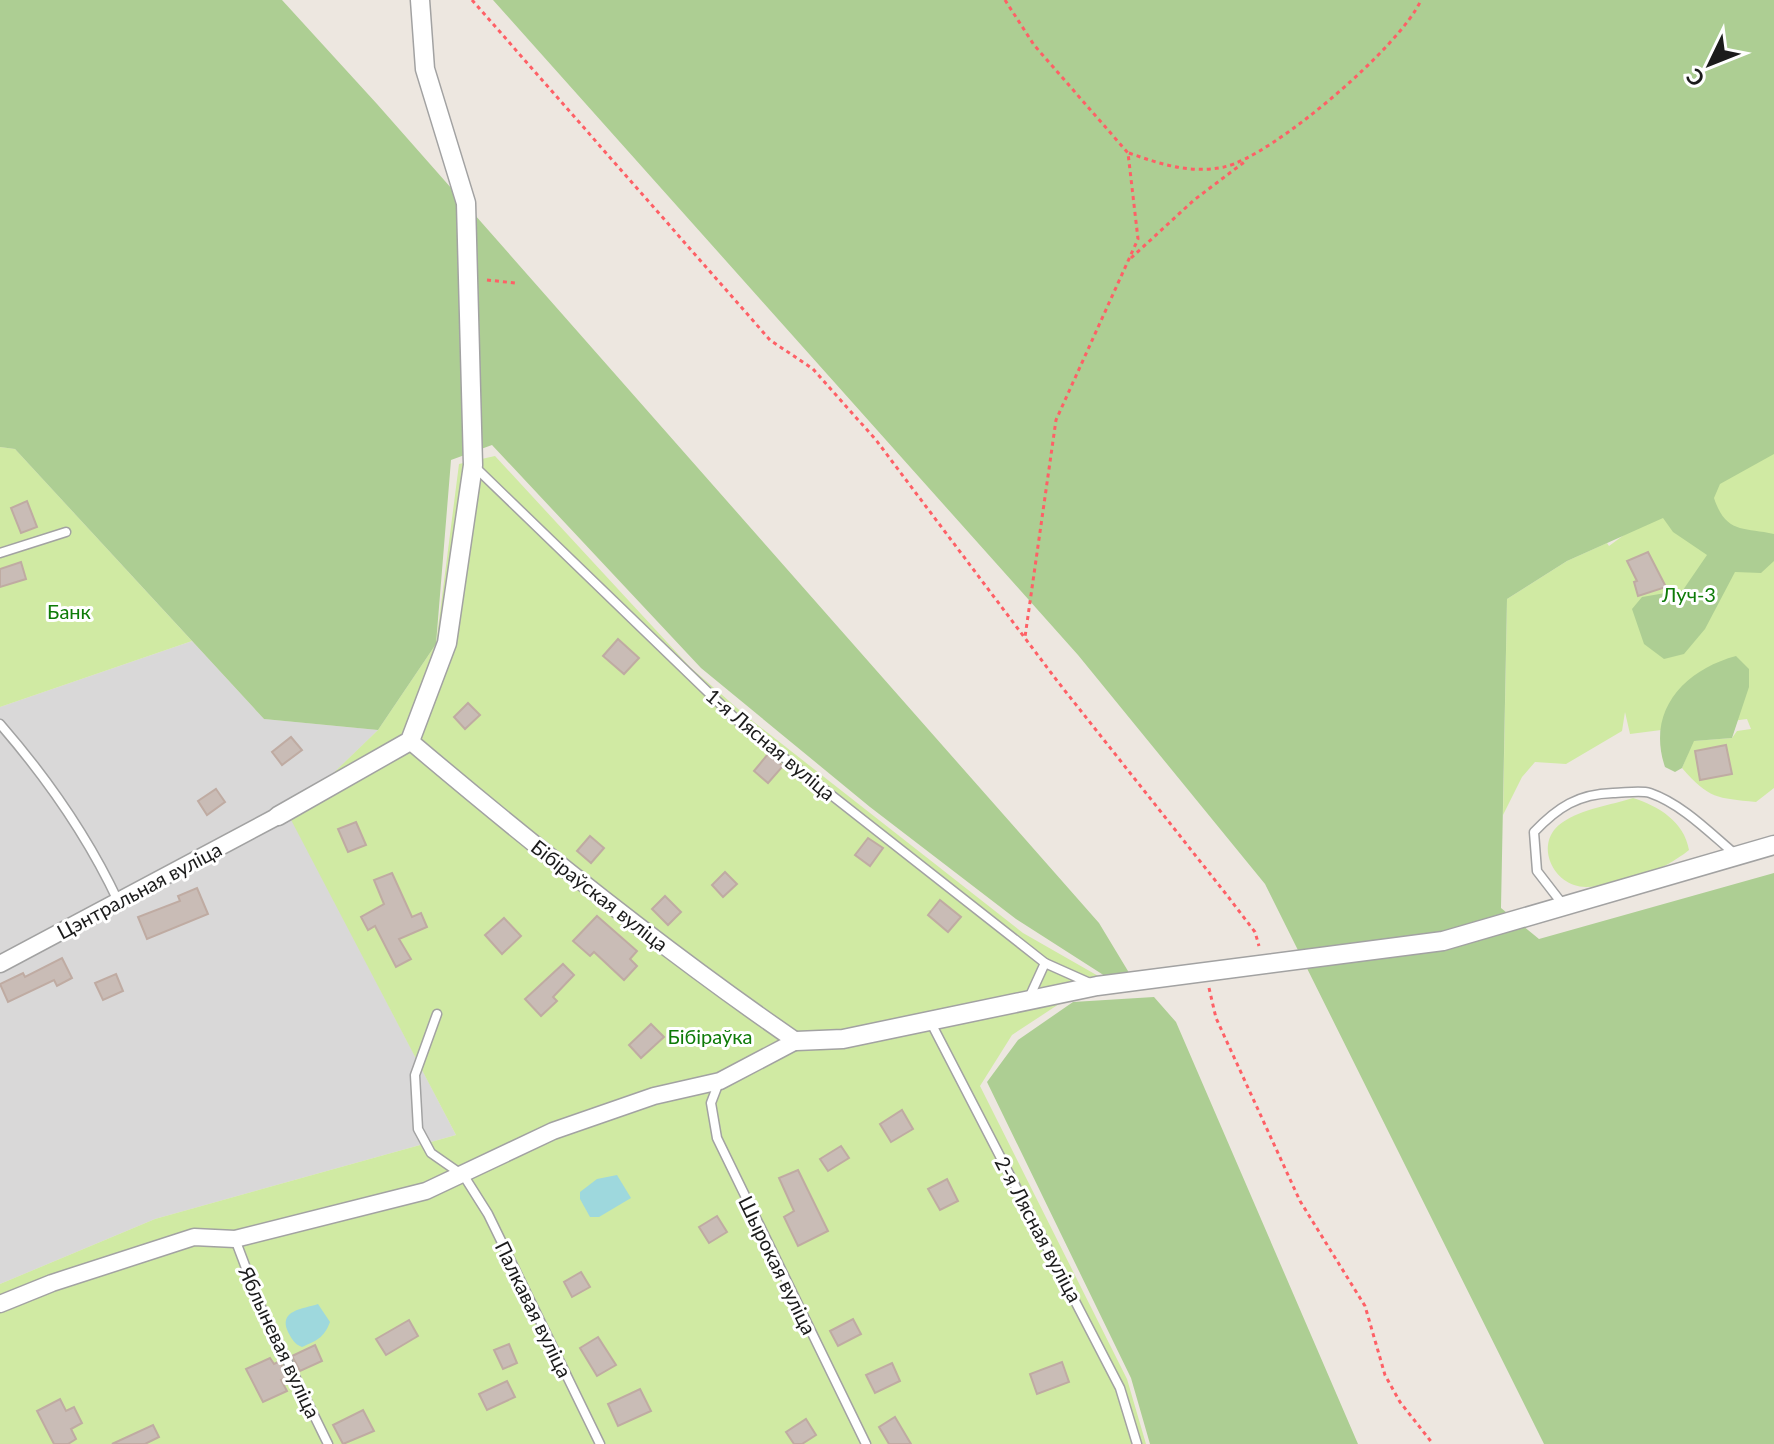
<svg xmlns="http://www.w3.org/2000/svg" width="1774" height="1444" viewBox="0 0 1774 1444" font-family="Lato,sans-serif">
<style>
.residential{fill:#d9d8d8}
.grass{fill:#d0eaa3}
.forest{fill:#adce93}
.water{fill:#9ed8dd}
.building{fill:#c9bcb6;stroke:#bfaba2;stroke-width:2}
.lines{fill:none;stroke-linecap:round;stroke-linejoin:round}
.service-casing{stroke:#a2a2a2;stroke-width:11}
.minor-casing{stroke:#a2a2a2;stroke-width:19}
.tertiary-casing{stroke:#a2a2a2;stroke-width:21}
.path{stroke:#fe6066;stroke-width:3;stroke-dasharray:4 4;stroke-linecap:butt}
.service{stroke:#fff;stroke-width:8}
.minor{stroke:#fff;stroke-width:16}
.tertiary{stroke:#fff;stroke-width:18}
.labels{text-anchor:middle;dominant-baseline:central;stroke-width:6;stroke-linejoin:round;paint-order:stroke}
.park-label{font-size:20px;fill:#0e7b08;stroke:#fff}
.street-label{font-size:20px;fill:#1b1b1b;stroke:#fff}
</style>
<rect width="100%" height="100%" fill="#ede7e0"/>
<!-- residential -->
<polygon class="residential" points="192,641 264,719 378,730 290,816 456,1135 155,1219 0,1284 0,707"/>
<!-- grass -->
<g class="grass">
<path d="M1774,424V788L1756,802C1717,798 1709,799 1682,768L1693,741L1732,738L1737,731L1751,729L1747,719L1630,734L1625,712L1622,731L1566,764L1535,762L1522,777L1503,815L1507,599L1567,561L1607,543L1609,546Z"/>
<polygon points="0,447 15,449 192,641 0,707"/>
<polygon points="495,456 690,667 745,715 1023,933 1100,977 1012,1035 980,1086 1127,1379 1146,1444 0,1444 0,1284 155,1219 456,1135 289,816 378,730 436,644 459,464"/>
<path d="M1633,798C1658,806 1684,821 1689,850C1663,871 1621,887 1586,887C1553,887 1532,842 1563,822C1582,809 1611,805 1633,798Z"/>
</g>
<!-- forest -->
<g class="forest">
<polygon points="0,0 282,0 377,104 1099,923 1131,976 1105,976 1016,919 870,807 701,668 492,445 451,460 436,644 378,730 264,719 15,449 0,447"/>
<path d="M493,0H1774V454L1720,484L1714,498C1726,534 1743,527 1774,534V561L1761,573L1735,572L1705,629L1684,654L1664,659L1644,644L1632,609L1642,597L1683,590L1707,555L1673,532L1663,518L1567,561L1507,599L1501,908L1539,939L1774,873V1444H1544L1265,884L1078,655Z"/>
<path d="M1736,656L1749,669V687L1732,738L1694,741L1682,768L1675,772L1665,767C1646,711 1684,670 1736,656Z"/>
<polygon points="1154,997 1176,1022 1358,1444 1150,1444 1131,1378 987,1082 1018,1040 1073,1002"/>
</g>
<!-- water -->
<g class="water">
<polygon points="617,1175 631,1198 599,1217 590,1217 580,1199 580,1192 597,1179"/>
<path d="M318,1304L330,1322C324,1338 316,1341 302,1347C294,1344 292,1339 288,1332C278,1310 303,1309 318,1304Z"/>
</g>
<!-- building -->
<g class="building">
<polygon points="27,501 37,527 21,533 11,508"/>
<polygon points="1648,552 1666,587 1638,596 1634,582 1637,581 1627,561"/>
<polygon points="21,562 26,579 0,587 0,569"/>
<polygon points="618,639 639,658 624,674 603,656"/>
<polygon points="468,703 480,715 465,729 454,717"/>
<polygon points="291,737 302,750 282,765 272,752"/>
<polygon points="1726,745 1732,774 1700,780 1695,751"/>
<polygon points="768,754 783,766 768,783 754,771"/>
<polygon points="216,789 225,802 207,815 198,801"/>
<polygon points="356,822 366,845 348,852 338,829"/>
<polygon points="590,836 604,848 591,863 577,851"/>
<polygon points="868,838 883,848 870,866 855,855"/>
<polygon points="725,872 737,884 723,897 712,885"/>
<polygon points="392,873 412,917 421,913 427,927 399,939 411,959 396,967 375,926 368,930 361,917 384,904 374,880"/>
<polygon points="197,888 208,914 147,939 138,917 180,901 178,896"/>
<polygon points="665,896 681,912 668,925 652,909"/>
<polygon points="940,900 961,917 948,932 928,915"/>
<polygon points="597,916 637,951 630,959 637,966 624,980 594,952 590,956 573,941"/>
<polygon points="504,918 521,936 502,954 485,935"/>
<polygon points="62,958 72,978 57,986 54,980 8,1002 0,984 23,973 25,977"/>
<polygon points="563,964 574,975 553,997 557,1001 541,1016 525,999"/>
<polygon points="116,974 123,991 103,1000 95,983"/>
<polygon points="651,1024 664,1037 641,1058 629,1045"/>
<polygon points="902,1110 913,1129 891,1142 880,1124"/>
<polygon points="841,1146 849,1158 828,1171 820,1159"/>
<polygon points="798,1170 828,1231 798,1246 784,1217 794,1211 779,1178"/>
<polygon points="947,1179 958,1201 940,1210 928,1189"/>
<polygon points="717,1216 727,1232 709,1243 699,1227"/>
<polygon points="581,1272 590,1287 572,1297 564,1282"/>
<polygon points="853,1319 861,1334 838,1346 830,1331"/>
<polygon points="409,1320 418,1336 386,1355 376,1339"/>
<polygon points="598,1337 616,1365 597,1376 580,1348"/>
<polygon points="509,1344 517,1363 503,1369 494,1350"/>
<polygon points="315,1345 322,1361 300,1371 292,1356"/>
<polygon points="270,1358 274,1364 280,1361 287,1377 281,1380 287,1391 263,1402 246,1369"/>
<polygon points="1062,1362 1069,1382 1037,1394 1030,1374"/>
<polygon points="892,1363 900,1381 875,1393 866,1375"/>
<polygon points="507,1381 515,1397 487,1410 479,1394"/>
<polygon points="640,1389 651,1411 618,1426 608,1404"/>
<polygon points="60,1399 66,1411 74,1407 82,1423 71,1429 76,1439 68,1444 54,1444 37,1411"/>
<polygon points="363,1410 374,1431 343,1444 333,1425"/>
<polygon points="895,1417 911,1444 889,1444 879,1427"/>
<polygon points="806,1419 816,1435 802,1444 794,1444 786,1432"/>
<polygon points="153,1425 159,1437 145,1444 112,1444"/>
</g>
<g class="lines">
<!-- service casing -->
<g class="service-casing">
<g id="service">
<polyline points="474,466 741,724 1045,963 1092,984"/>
<polyline points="0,553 66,532"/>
<path d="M0,724C46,777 88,837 118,901"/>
<path d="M1564,906L1537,871L1534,832C1558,807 1578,794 1613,793C1625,793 1640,790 1650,793C1682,804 1710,833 1735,854"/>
<polyline points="1029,998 1045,963"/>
<polyline points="437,1014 415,1075 418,1129 431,1153 464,1176 488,1214 600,1444"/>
<polyline points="929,1019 1120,1388 1137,1444"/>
<polyline points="719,1082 711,1103 717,1138 866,1444"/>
<polyline points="235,1239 260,1305 328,1444"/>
</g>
</g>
<!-- minor casing -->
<g class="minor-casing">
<g id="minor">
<polyline points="0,964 278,816"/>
<path d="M0,1304L52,1283L194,1237L235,1239L426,1191L553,1131L654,1096L720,1081L796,1041C662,949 534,846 410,741"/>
</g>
</g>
<!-- tertiary casing -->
<g class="tertiary-casing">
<g id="tertiary">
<polyline points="278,816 410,741 447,643 473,465 466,203 425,69 420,0"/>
<polyline points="796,1041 843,1039 1097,986 1443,941 1774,845"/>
</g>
</g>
<!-- path -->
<g class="path">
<polyline points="472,0 770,340 813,369 876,440 1058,682 1226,894 1255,932 1259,946"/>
<polyline points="1005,0 1034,45 1128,153 1138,239 1056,420 1025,637"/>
<path d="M1129,153C1160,164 1190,174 1224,167C1273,156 1401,46 1421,0"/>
<polyline points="1131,258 1194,200 1247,160"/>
<polyline points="487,280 515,283"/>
<polyline points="1209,988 1216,1018 1300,1201 1365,1306 1385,1375 1400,1402 1433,1444"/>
</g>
<!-- service -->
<use href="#service" class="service"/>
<!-- minor -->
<use href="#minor" class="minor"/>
<!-- tertiary -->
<use href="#tertiary" class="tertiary"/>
</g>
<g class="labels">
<!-- park labels -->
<g class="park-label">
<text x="1689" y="594">Луч-3</text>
<text x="69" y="611">Банк</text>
<text x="710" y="1036">Бібіраўка</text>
</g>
<!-- street labels -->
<g class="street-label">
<text transform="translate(771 744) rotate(40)">1-я Лясная вуліца</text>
<text transform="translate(139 890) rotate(-28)">Цэнтральная вуліца</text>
<text transform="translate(600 895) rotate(38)">Бібіраўская вуліца</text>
<text transform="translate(1039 1229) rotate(62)">2-я Лясная вуліца</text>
<text transform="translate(778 1265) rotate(64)">Шырокая вуліца</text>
<text transform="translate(534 1309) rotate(64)">Палкавая вуліца</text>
<text transform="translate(280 1342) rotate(65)">Яблыневая вуліца</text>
</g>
</g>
<!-- north arrow -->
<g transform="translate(1710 64) rotate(227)" stroke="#ffffff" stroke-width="6" paint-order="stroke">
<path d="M0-6L14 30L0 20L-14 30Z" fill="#1b1b1b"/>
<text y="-12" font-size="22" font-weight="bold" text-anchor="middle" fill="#1b1b1b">С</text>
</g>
</svg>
